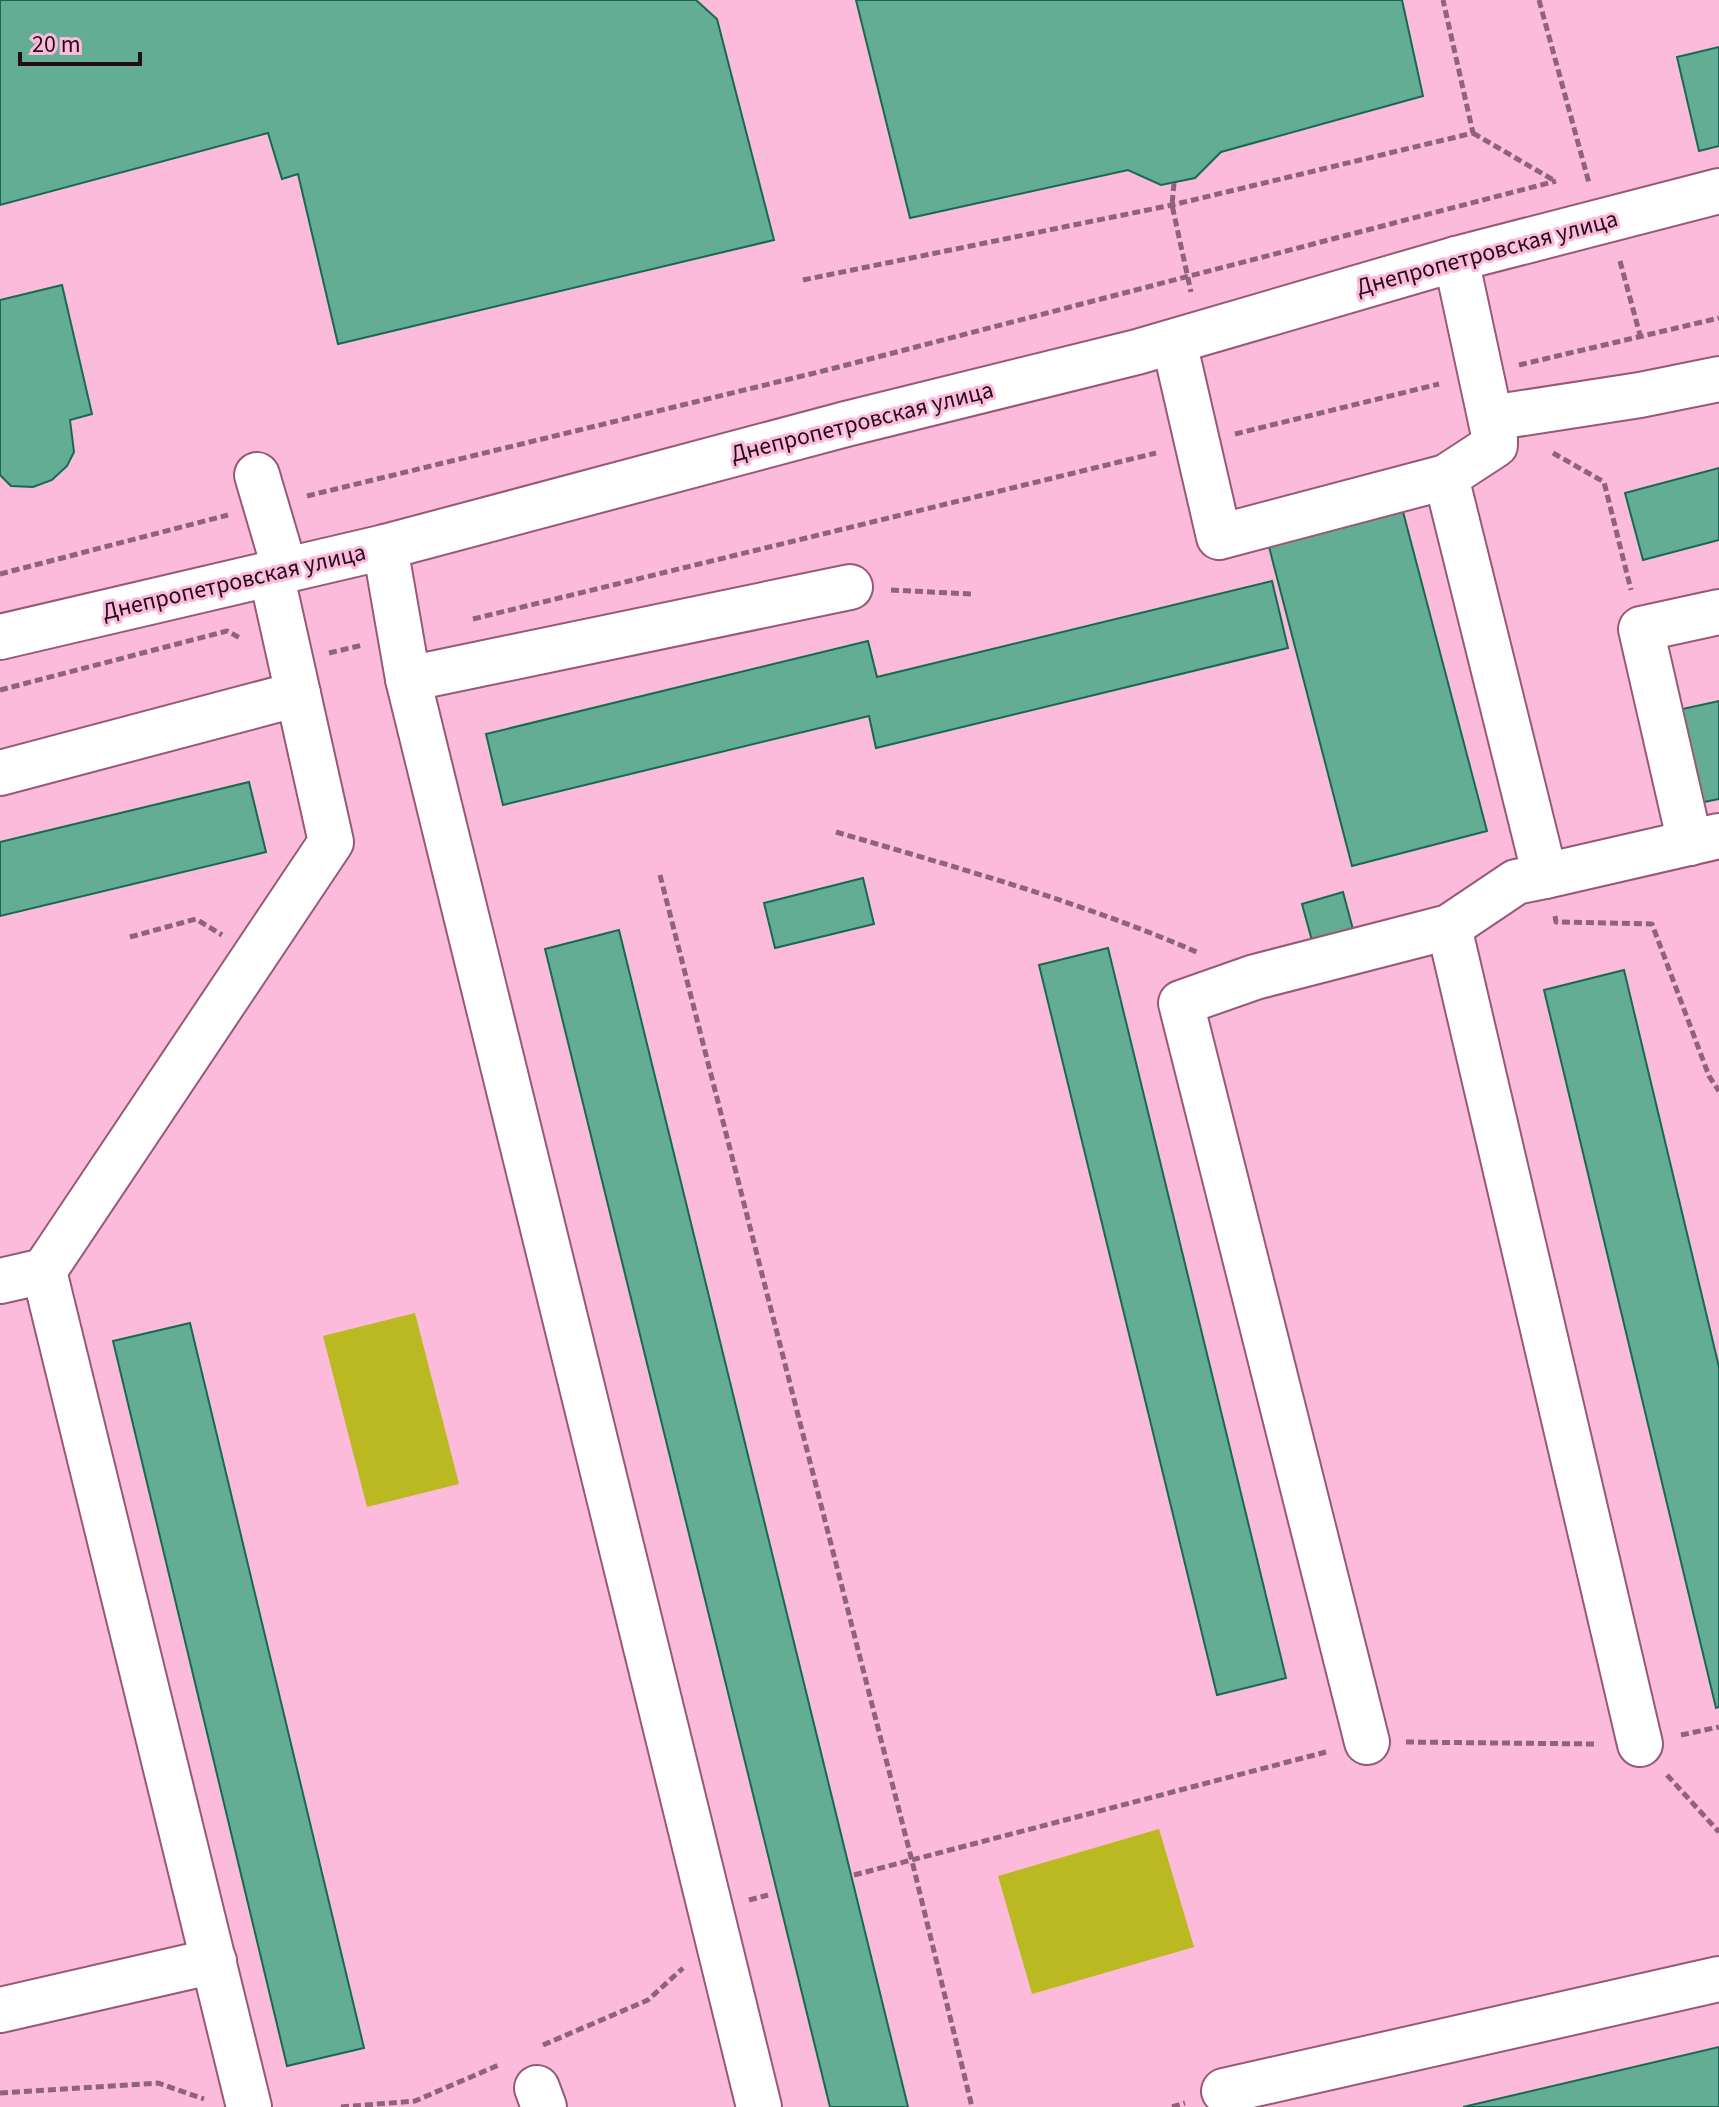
<svg xmlns="http://www.w3.org/2000/svg" width="1719" height="2107" viewBox="0 0 1719 2107" font-family="'Source Sans 3',sans-serif">
<style>
.green{fill:#bab922}
.building{fill:#62ad93;stroke:#186952;stroke-width:2}
.lines{fill:none;stroke-linecap:round;stroke-linejoin:round}
.minor-casing{stroke:#945a77;stroke-width:48}
.path{stroke:#8f6379;stroke-width:5;stroke-dasharray:8 4;stroke-linecap:butt}
.minor{stroke:#fff;stroke-width:44}
.labels{text-anchor:middle;dominant-baseline:central;stroke-width:6;stroke-linejoin:round;paint-order:stroke}
.street-label{font-size:24px;fill:#240d19;stroke:#fcbbda}
</style>
<rect width="100%" height="100%" fill="#fcbbda"/>
<!-- green -->
<g class="green">
<polygon points="415,1313 459,1484 367,1507 323,1336"/>
<polygon points="1159,1829 1194,1947 1032,1994 998,1876"/>
</g>
<!-- building -->
<g class="building">
<polygon points="0,0 696,0 717,19 774,240 338,344 298,174 282,179 268,133 0,205"/>
<polygon points="856,0 1402,0 1423,96 1221,152 1195,178 1161,185 1128,170 910,218"/>
<polygon points="1719,47 1719,146 1699,151 1677,57"/>
<polygon points="62,285 92,414 70,420 74,452 67,466 52,480 33,487 11,486 0,475 0,300"/>
<polygon points="1719,468 1719,540 1643,560 1625,493"/>
<polygon points="1402,508 1487,831 1352,866 1268,543"/>
<polygon points="1272,581 1288,648 876,748 869,716 503,805 486,734 868,641 877,677"/>
<polygon points="1719,701 1719,799 1699,803 1678,710"/>
<polygon points="249,782 266,852 0,916 0,842"/>
<polygon points="863,878 874,924 775,948 764,903"/>
<polygon points="1343,892 1355,937 1314,948 1302,904"/>
<polygon points="619,930 908,2107 830,2107 563,1022 545,949"/>
<polygon points="1108,948 1286,1678 1217,1695 1039,965"/>
<polygon points="1624,970 1719,1367 1719,1707 1716,1708 1544,990"/>
<polygon points="190,1323 364,2048 287,2066 113,1341"/>
<polygon points="1719,2047 1719,2107 1463,2107"/>
</g>
<g class="lines">
<!-- minor casing -->
<g class="minor-casing">
<g id="minor">
<polyline points="1456,259 1495,440 1495,445 1446,477 1545,876 1719,836"/>
<polyline points="1174,342 1219,537 1446,477"/>
<polyline points="1491,418 1640,395 1719,379"/>
<polyline points="257,475 285,570"/>
<polyline points="385,547 408,679 759,2107"/>
<polyline points="0,637 385,547 846,424 1137,352 1456,259 1719,191"/>
<polyline points="408,679 850,587"/>
<polyline points="0,773 298,694"/>
<polyline points="1690,843 1641,629 1719,612"/>
<polyline points="1449,927 1640,1744"/>
<polyline points="44,1271 249,2107"/>
<polyline points="0,1281 44,1271 331,842 271,573"/>
<polyline points="1367,1742 1181,1003 1255,977 1449,927 1516,882 1545,876"/>
<polyline points="0,2010 214,1961"/>
<polyline points="537,2088 544,2107"/>
<polyline points="1224,2091 1719,1979"/>
</g>
</g>
<!-- path -->
<g class="path">
<polyline points="1539,0 1589,183"/>
<polyline points="1473,133 1555,181"/>
<polyline points="1174,183 1172,205 1191,292"/>
<polyline points="1620,261 1640,335"/>
<polyline points="803,280 1172,205 1473,133 1443,0"/>
<polyline points="1519,365 1719,318"/>
<polyline points="1235,434 1439,384"/>
<polyline points="1553,453 1604,482 1631,590"/>
<polyline points="307,496 831,369 1556,181"/>
<polyline points="0,574 228,515"/>
<polyline points="891,590 971,594"/>
<polyline points="473,619 1156,453"/>
<polyline points="329,653 363,645"/>
<polyline points="0,690 227,631 242,639"/>
<path d="M836,832C958,868 1082,902 1199,953"/>
<polyline points="660,875 912,1861 972,2107"/>
<polyline points="1555,916 1556,922 1652,924 1709,1076 1719,1091"/>
<polyline points="130,937 196,919 222,935"/>
<polyline points="1681,1735 1719,1727"/>
<polyline points="1406,1742 1596,1744"/>
<polyline points="1667,1775 1719,1832"/>
<polyline points="854,1875 1326,1752"/>
<polyline points="749,1900 768,1895"/>
<polyline points="543,2045 648,2000 683,1968"/>
<polyline points="0,2093 158,2083 204,2099"/>
<polyline points="341,2107 415,2101 501,2064"/>
<polyline points="1172,2107 1185,2103"/>
</g>
<!-- minor -->
<use href="#minor" class="minor"/>
</g>
<g class="labels">
<!-- street labels -->
<g class="street-label">
<text transform="translate(1487 253) rotate(-15)">Днепропетровская улица</text>
<text transform="translate(862 422) rotate(-14)">Днепропетровская улица</text>
<text transform="translate(234 582) rotate(-13)">Днепропетровская улица</text>
</g>
</g>
<!-- scale -->
<path d="M20 52v12h120v-12" fill="none" stroke="#240d19" stroke-width="4"/>
<text x="32" y="52" font-size="24" fill="#240d19" stroke="#fcbbda" stroke-width="6" paint-order="stroke">20 m</text>
</svg>
